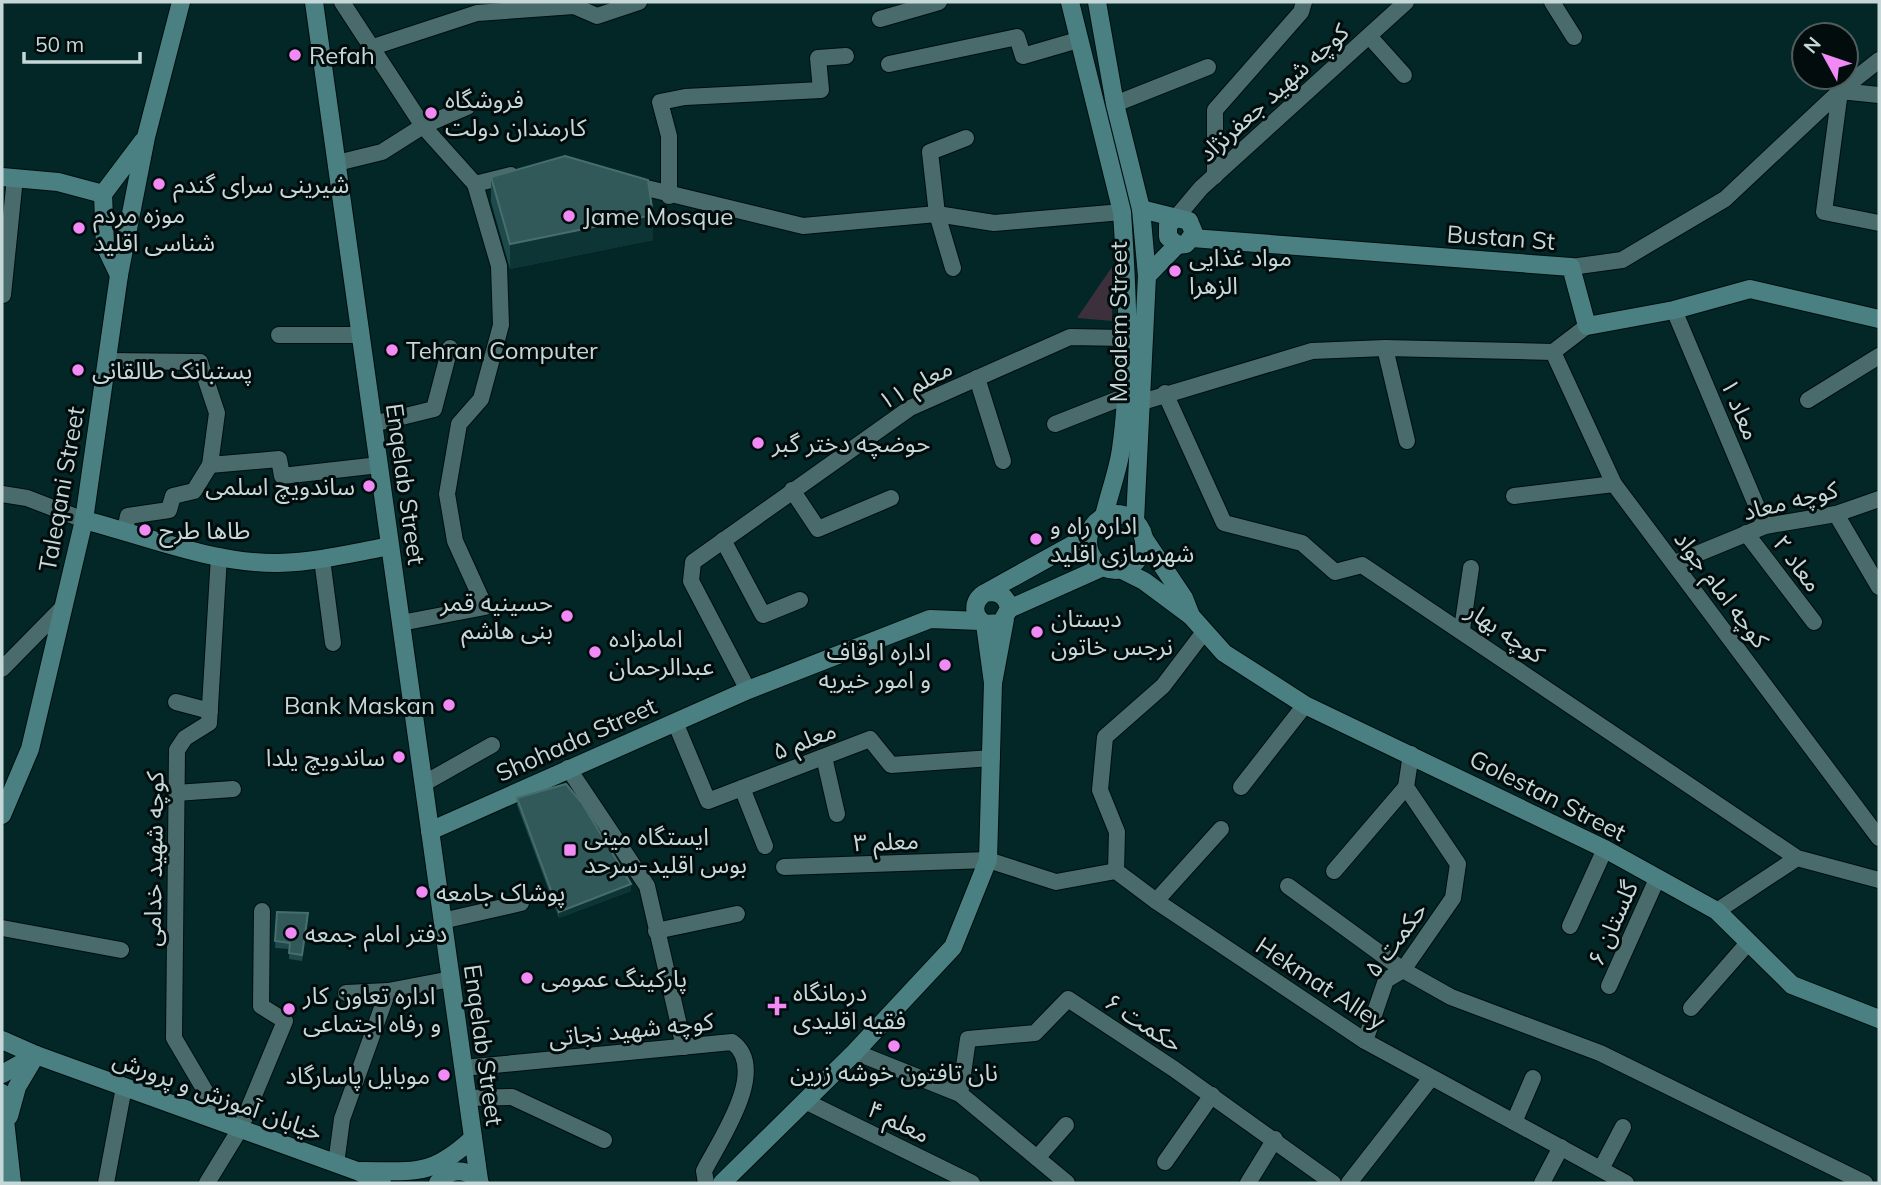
<svg xmlns="http://www.w3.org/2000/svg" width="1881" height="1185" viewBox="0 0 1881 1185" font-family="Mulish,'Noto Sans Arabic',sans-serif">
<style>
.green{fill:#3d303d}
.lines{fill:none;stroke-linecap:round;stroke-linejoin:round}
.street-casing{stroke:#000e0f;stroke-width:18}
.secondary-casing{stroke:#000e0f;stroke-width:20}
.street{stroke:#496b6c;stroke-width:16}
.secondary{stroke:#4a8082;stroke-width:18}
.wall{fill:#1f4a4b}
.shaded-wall{fill:#0d3536}
.building{fill:#31595a;stroke:#486d6d;stroke-width:2}
.poi-dot{fill:#f18af4;stroke:#020c0d;stroke-width:2.5}
.labels{text-anchor:middle;dominant-baseline:central;stroke-width:6;stroke-linejoin:round;paint-order:stroke}
.poi-label{font-size:24px;fill:#c5d7d7;stroke:#020c0d;text-anchor:start}
.street-label{font-size:24px;fill:#c5d7d7;stroke:#020c0d}
</style>
<rect width="100%" height="100%" fill="#032627"/>
<!-- green -->
<polygon class="green" points="1112,267 1112,321 1077,318"/>
<g class="lines">
<!-- street casing -->
<g class="street-casing">
<g id="street">
<polyline points="342,2 423,126 475,184 511,175"/>
<polyline points="1552,2 1574,37"/>
<polyline points="880,19 939,2"/>
<polyline points="1369,36 1404,75"/>
<polyline points="373,47 477,13 574,6 597,16 639,2"/>
<polyline points="889,64 1017,37 1023,56 1078,40"/>
<polyline points="1879,95 1840,91 1824,212 1879,223"/>
<polyline points="1115,104 1208,67"/>
<polyline points="337,163 382,152 423,126 467,107"/>
<polyline points="1215,176 1215,110 1301,12 1304,2"/>
<polyline points="630,184 803,226 937,214 994,223 1122,212"/>
<polyline points="669,196 669,136 660,102 685,97 821,90 818,58 846,56"/>
<polyline points="1175,219 1201,188 1406,2"/>
<polyline points="1571,267 1622,260 1725,199 1840,91 1879,60"/>
<polyline points="953,268 937,214 930,152 966,138"/>
<polyline points="3,295 15,178"/>
<polyline points="1674,310 1765,526"/>
<polyline points="279,335 361,335"/>
<polyline points="1385,348 1407,441"/>
<polyline points="1553,352 1614,484 1879,838"/>
<polyline points="1553,352 1587,326"/>
<polyline points="108,361 200,362 217,413 210,465 279,459 282,476 379,465"/>
<polyline points="977,378 1003,461"/>
<polyline points="1165,393 1224,523 1302,543 1335,572 1362,565 1797,858 1879,880"/>
<polyline points="1808,400 1879,356"/>
<polyline points="1142,402 1312,351 1385,348 1553,352"/>
<polyline points="373,424 434,409 450,348"/>
<polyline points="1055,424 1126,396"/>
<polyline points="792,490 818,529 891,498"/>
<polyline points="2,494 27,498 84,520"/>
<polyline points="1514,496 1614,484"/>
<polyline points="1836,514 1879,587"/>
<polyline points="125,530 128,516 169,510 173,496 194,491 210,465"/>
<polyline points="1746,533 1814,622"/>
<polyline points="723,540 763,615 800,600"/>
<polyline points="219,556 209,723 185,738 177,750 174,1038 224,1123"/>
<polyline points="322,559 333,643"/>
<polyline points="1675,563 1765,526 1836,514 1879,499"/>
<polyline points="401,623 485,607 455,541 447,494 459,424 481,399 501,325 499,266 475,184"/>
<polyline points="1462,629 1471,568"/>
<polyline points="2,669 63,607"/>
<polyline points="748,690 691,581 693,562 910,408 1070,337 1125,338"/>
<polyline points="176,702 210,711"/>
<polyline points="675,722 708,801 870,739 891,765 992,758"/>
<polyline points="824,757 837,814"/>
<polyline points="568,768 647,886 684,1047"/>
<polyline points="423,784 492,745"/>
<polyline points="1241,787 1305,705"/>
<polyline points="742,788 765,846"/>
<polyline points="176,793 233,789"/>
<polyline points="784,867 988,860 1056,882 1116,871 1156,901 1365,1041 1626,1183"/>
<polyline points="1116,871 1117,832 1100,790 1105,737 1163,686 1204,632"/>
<polyline points="1334,871 1406,787"/>
<polyline points="1288,886 1403,970 1451,997 1600,1053 1865,1183"/>
<polyline points="1156,901 1221,829"/>
<polyline points="1717,911 1797,858"/>
<polyline points="442,921 521,903"/>
<polyline points="1570,926 1605,849"/>
<polyline points="2,928 121,950"/>
<polyline points="656,931 737,914"/>
<polyline points="1609,986 1657,879"/>
<polyline points="346,993 388,991 451,979"/>
<polyline points="1691,1008 1747,944"/>
<polyline points="1365,1041 1386,980 1403,970 1453,898 1458,864 1406,787 1411,754"/>
<polyline points="855,1052 960,1094 1067,1183"/>
<path d="M463,1068L732,1042C770,1069 719,1141 704,1171L706,1183"/>
<polyline points="960,1094 968,1039 1035,1033 1068,999 1174,1069 1333,1183"/>
<polyline points="467,1098 512,1097 604,1140"/>
<polyline points="805,1101 972,1183"/>
<polyline points="1514,1122 1533,1078"/>
<polyline points="1037,1158 1066,1125"/>
<polyline points="1165,1162 1212,1095"/>
<polyline points="336,1164 342,1119 388,991"/>
<polyline points="1601,1169 1623,1127"/>
<polyline points="106,1183 124,1087"/>
<polyline points="207,1183 240,1129 285,1021 261,1006 262,911"/>
<polyline points="1248,1183 1275,1139"/>
<polyline points="1349,1183 1431,1078"/>
<polyline points="1542,1183 1561,1147"/>
</g>
</g>
<!-- secondary casing -->
<g class="secondary-casing">
<g id="secondary">
<polyline points="314,2 479,1180"/>
<path d="M1070,2L1122,212C1127,289 1132,372 1121,449C1118,471 1109,494 1104,516"/>
<polyline points="1097,2 1115,104 1141,209 1147,276 1135,521"/>
<polyline points="2,177 58,182 103,194"/>
<polyline points="103,194 105,246 119,275"/>
<polyline points="103,194 143,141"/>
<polyline points="1141,209 1189,221 1194,233 1186,244 1177,245 1168,237 1168,225 1175,219"/>
<polyline points="1192,238 1571,267 1587,326 1674,310 1750,289 1879,319"/>
<polyline points="1147,276 1177,245"/>
<circle cx="1116" cy="542" r="28"/>
<path d="M84,520C146,536 214,564 278,563C316,562 353,553 390,546"/>
<polyline points="1120,569 1144,581 1191,616 1184,598 1143,537"/>
<path d="M985,593C998,590 1007,596 1009,609L1001,623L985,624C972,616 972,601 985,593L1088,536"/>
<polyline points="1009,609 1103,567"/>
<polyline points="1191,616 1224,653 1305,705 1605,849 1717,911 1792,985 1879,1019"/>
<polyline points="985,624 993,683 1005,619"/>
<polyline points="2,815 30,749 84,520 119,275 146,137 181,2"/>
<polyline points="430,831 748,690 930,619 980,621"/>
<polyline points="2,1040 36,1055 357,1171 382,1183"/>
<polyline points="2,1074 33,1057"/>
<polyline points="2,1093 12,1183"/>
<polyline points="9,1116 17,1087 36,1055"/>
<path d="M361,1171C415,1171 431,1177 473,1138"/>
<path d="M438,1183C450,1167 468,1168 480,1183"/>
<polyline points="722,1183 855,1052 953,947 988,860 993,683"/>
</g>
</g>
<!-- street -->
<use href="#street" class="street"/>
<!-- secondary -->
<use href="#secondary" class="secondary"/>
</g>
<!-- wall -->
<g class="wall">
<polygon points="491,177 653,240 510,269 491,202"/>
<polygon points="517,798 631,891 559,918 517,805"/>
<polygon points="277,912 308,919 302,961 289,959 289,949 275,948"/>
</g>
<!-- shaded-wall -->
<g class="shaded-wall">
<polygon points="653,215 653,240 510,269 510,244"/>
<polygon points="631,884 631,891 559,918 559,912"/>
</g>
<!-- building -->
<g class="building">
<polygon points="565,156 648,180 653,215 510,244 491,177"/>
<polygon points="566,784 582,803 631,884 559,912 517,798"/>
<polygon points="277,912 308,913 302,955 289,953 290,943 275,941"/>
</g>
<!-- markers -->
<g class="poi-dot">
<circle cx="295" cy="55" r="7"/>
<circle cx="431" cy="113" r="7"/>
<circle cx="159" cy="184" r="7"/>
<circle cx="569" cy="216" r="7"/>
<circle cx="79" cy="228" r="7"/>
<circle cx="1175" cy="271" r="7"/>
<circle cx="392" cy="350" r="7"/>
<circle cx="78" cy="370" r="7"/>
<circle cx="758" cy="443" r="7"/>
<circle cx="369" cy="486" r="7"/>
<circle cx="145" cy="530" r="7"/>
<circle cx="1036" cy="539" r="7"/>
<circle cx="567" cy="616" r="7"/>
<circle cx="1037" cy="632" r="7"/>
<circle cx="595" cy="652" r="7"/>
<circle cx="945" cy="665" r="7"/>
<circle cx="449" cy="705" r="7"/>
<circle cx="399" cy="757" r="7"/>
<rect x="563" y="843" width="14" height="14" rx="3.5"/>
<circle cx="422" cy="892" r="7"/>
<circle cx="291" cy="933" r="7"/>
<circle cx="527" cy="978" r="7"/>
<path d="M773.5 995.5h7v7h7v7h-7v7h-7v-7h-7v-7h7z"/>
<circle cx="289" cy="1009" r="7"/>
<circle cx="894" cy="1046" r="7"/>
<circle cx="444" cy="1075" r="7"/>
</g>
<g class="labels">
<!-- poi labels -->
<g class="poi-label">
<text x="309" y="55">Refah</text>
<text x="445" y="99">فروشگاه<tspan x="445" dy="28">کارمندان دولت</tspan></text>
<text x="173" y="184">شیرینی سرای گندم</text>
<text x="93" y="214">موزه مردم<tspan x="93" dy="28">شناسی اقلید</tspan></text>
<text x="583" y="216">Jame Mosque</text>
<text x="1189" y="257">مواد غذایی<tspan x="1189" dy="28">الزهرا</tspan></text>
<text x="406" y="350">Tehran Computer</text>
<text x="92" y="370">پستبانک طالقانی</text>
<text x="772" y="443">حوضچه دختر گبر</text>
<text x="355" y="486" text-anchor="end">ساندویچ اسلمی</text>
<text x="1050" y="525">اداره راه و<tspan x="1050" dy="28">شهرسازی اقلید</tspan></text>
<text x="159" y="530">طاها طرح</text>
<text x="553" y="602" text-anchor="end">حسینیه قمر<tspan x="553" dy="28">بنی هاشم</tspan></text>
<text x="1051" y="618">دبستان<tspan x="1051" dy="28">نرجس خاتون</tspan></text>
<text x="609" y="638">امامزاده<tspan x="609" dy="28">عبدالرحمان</tspan></text>
<text x="931" y="651" text-anchor="end">اداره اوقاف<tspan x="931" dy="28">و امور خیریه</tspan></text>
<text x="435" y="705" text-anchor="end">Bank Maskan</text>
<text x="385" y="757" text-anchor="end">ساندویچ یلدا</text>
<text x="584" y="836">ایستگاه مینی<tspan x="584" dy="28">بوس اقلید-سرحد</tspan></text>
<text x="436" y="892">پوشاک جامعه</text>
<text x="305" y="933">دفتر امام جمعه</text>
<text x="541" y="978">پارکینگ عمومی</text>
<text x="793" y="992">درمانگاه<tspan x="793" dy="28">فقیه اقلیدی</tspan></text>
<text x="303" y="995">اداره تعاون کار<tspan x="303" dy="28">و رفاه اجتماعی</tspan></text>
<text x="894" y="1072" text-anchor="middle">نان تافتون خوشه زرین</text>
<text x="430" y="1075" text-anchor="end">موبایل پاسارگاد</text>
</g>
<!-- street labels -->
<g class="street-label">
<text transform="translate(1273 92) rotate(-42)">کوچه شهید جعفرنژاد</text>
<text transform="translate(1501 237) rotate(4)">Bustan St</text>
<text transform="translate(1118 322) rotate(-90)">Moalem Street</text>
<text transform="translate(915 384) rotate(-28)">معلم ۱۱</text>
<text transform="translate(1741 409) rotate(67)">معاد ۱</text>
<text transform="translate(406 484) rotate(82)">Enqelab Street</text>
<text transform="translate(61 489) rotate(-80)">Taleqani Street</text>
<text transform="translate(1790 500) rotate(-14)">کوچه معاد</text>
<text transform="translate(1798 563) rotate(53)">معاد ۲</text>
<text transform="translate(1722 589) rotate(53)">کوچه امام جواد</text>
<text transform="translate(1506 632) rotate(34)">کوچه بهار</text>
<text transform="translate(576 739) rotate(-24)">Shohada Street</text>
<text transform="translate(804 740) rotate(-21)">معلم ۵</text>
<text transform="translate(1548 795) rotate(27)">Golestan Street</text>
<text transform="translate(886 841) rotate(-2)">معلم ۳</text>
<text transform="translate(153 859) rotate(-89)">کوچه شهید خدامی</text>
<text transform="translate(1612 923) rotate(-66)">گلستان ۶</text>
<text transform="translate(1395 939) rotate(-53)">حکمت ۵</text>
<text transform="translate(1321 983) rotate(33)">Hekmat Alley</text>
<text transform="translate(1144 1022) rotate(33)">حکمت ۶</text>
<text transform="translate(631 1029) rotate(-6)">کوچه شهید نجاتی</text>
<text transform="translate(484 1045) rotate(82)">Enqelab Street</text>
<text transform="translate(218 1095) rotate(20)">خیابان آموزش و پرورش</text>
<text transform="translate(899 1121) rotate(26)">معلم ۴</text>
</g>
</g>
<!-- border -->
<rect width="1881" height="1185" fill="none" stroke="#c5d7d7" stroke-width="7"/>
<!-- north arrow -->
<g transform="translate(1825 56) rotate(310)"><circle r="33" fill="#020c0d" stroke="#505d5e" stroke-width="2"/>
<path d="M0-5L12 26L0 18L-12 26Z" fill="#f18af4"/>
<text y="-10" font-size="19" font-weight="bold" text-anchor="middle" fill="#c5d7d7">N</text>
</g>
<!-- scale -->
<path d="M24 52v10h116v-10" fill="none" stroke="#c5d7d7" stroke-width="3.5"/>
<text x="35" y="52" font-size="21" fill="#c5d7d7" stroke="#020c0d" stroke-width="5" paint-order="stroke">50 m</text>
</svg>
